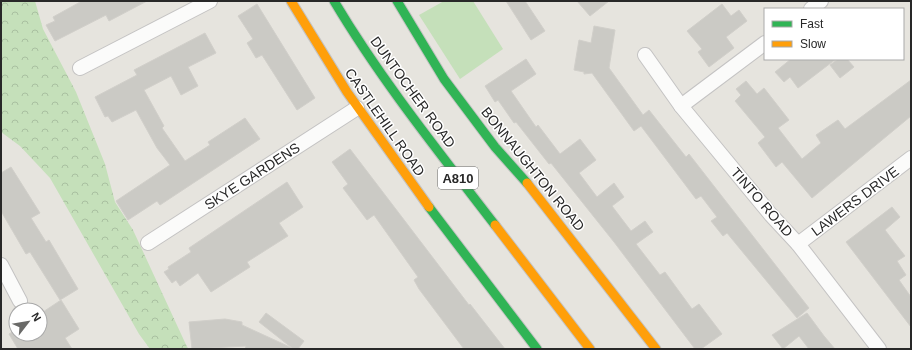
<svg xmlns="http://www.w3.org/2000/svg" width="912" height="350" viewBox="0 0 912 350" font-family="Arial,sans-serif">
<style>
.grass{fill:#c5e0ba}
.forest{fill:url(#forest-crowns)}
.building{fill:#cbcac5;stroke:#d1cfca}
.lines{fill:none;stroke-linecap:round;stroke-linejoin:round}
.street-casing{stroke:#c4c3c3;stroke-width:16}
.fast-casing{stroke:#c4c3c3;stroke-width:11}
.slow-casing{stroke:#c4c3c3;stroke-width:11}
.street{stroke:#fbfbfa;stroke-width:14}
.fast{stroke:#30b455;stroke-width:9}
.slow{stroke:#ff9f0a;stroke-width:9}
.labels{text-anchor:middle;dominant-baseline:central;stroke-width:3;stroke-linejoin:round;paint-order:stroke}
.shield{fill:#fff;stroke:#686868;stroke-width:1}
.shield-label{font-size:13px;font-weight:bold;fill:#282828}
.street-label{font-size:14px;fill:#282828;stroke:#fff}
</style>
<defs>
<pattern id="forest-crowns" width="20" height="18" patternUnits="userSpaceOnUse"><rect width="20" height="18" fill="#c5e0ba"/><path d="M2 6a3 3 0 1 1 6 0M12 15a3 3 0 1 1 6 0" fill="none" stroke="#a9c0a0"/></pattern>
</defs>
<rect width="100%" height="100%" fill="#e6e4de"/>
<!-- grass -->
<polygon class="grass" points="444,1 473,1 503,49 460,79 419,15"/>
<!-- forest -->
<polygon class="forest" points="1,1 35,1 43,29 76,92 105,164 115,202 133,230 188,349 150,349 139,334 50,178 20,146 1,132"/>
<!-- building -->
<g class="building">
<polygon points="82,1 147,1 109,21 106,15 55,41 46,25 55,21 53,17"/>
<polygon points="506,1 525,1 545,31 531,40"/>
<polygon points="577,1 609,1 590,16"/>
<polygon points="257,4 315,98 297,110 262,55 256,58 247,43 253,39 238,16"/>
<polygon points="722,4 731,16 739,10 747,21 726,37 734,48 709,67 698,52 702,49 687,31"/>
<polygon points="594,26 615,30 609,68 643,115 649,110 686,157 689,154 809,308 797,318 727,233 723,236 711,221 717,217 701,196 696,199 641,126 634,131 592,73 584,74 584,72 574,70 579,40 591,43"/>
<polygon points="205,33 216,53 188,67 198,86 181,95 171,76 144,90 164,126 162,128 185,161 210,145 208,142 245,118 260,139 160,205 157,201 128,220 116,201 170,165 157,148 136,110 112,122 108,116 105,117 95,97 137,75 134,70"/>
<polygon points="526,59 536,74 511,91 536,127 538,125 560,154 580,139 596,160 579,173 597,197 614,183 624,197 612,206 631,231 645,221 653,232 636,244 660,275 665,272 692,309 699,304 722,334 701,349 695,349 614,242 551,163 549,164 516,122 514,123 498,100 495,102 485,86"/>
<polygon points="791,59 836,59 798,88 790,77 784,82 775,72"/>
<polygon points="838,59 847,59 854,67 840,78 830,65"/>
<polygon points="911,80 911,116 812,198 782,162 776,167 758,143 765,137 735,101 741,95 736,89 746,81 757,94 764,88 789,120 778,128 802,159 821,143 816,135 838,120 845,129"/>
<polygon points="350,149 469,305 470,304 505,349 464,349 419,289 414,280 418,277 374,215 367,220 343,188 348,184 332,162"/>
<polygon points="11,167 40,213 31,218 46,242 49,240 78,289 60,300 30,252 26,254 1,211 1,173"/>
<polygon points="287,182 303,207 279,223 288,236 247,262 250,267 211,292 198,273 180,286 176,280 172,283 164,272 169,269 168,267 191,252 189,248"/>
<polygon points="892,207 900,217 885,230 905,256 897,261 906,275 899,280 911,297 911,327 846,242"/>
<polygon points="61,300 79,329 65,338 72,349 18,349 9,334 16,330 16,334 40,334 40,314"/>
<polygon points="266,313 304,341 298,349 245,349 246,346 192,349 189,322 225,319 242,322 242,325 292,348 259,322"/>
<polygon points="807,313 824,336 835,349 809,349 799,336 783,349 772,335"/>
</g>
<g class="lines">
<!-- street casing -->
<g class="street-casing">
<g id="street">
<polyline points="811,9 821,1"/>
<polyline points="645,55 681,106 771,215 798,244 879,349"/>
<polyline points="80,68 210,1"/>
<polyline points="681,106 765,43"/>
<polyline points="148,243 357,108"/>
<polyline points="798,244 911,158"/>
<polyline points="1,265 20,301"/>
</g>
</g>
<!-- fast casing -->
<g class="fast-casing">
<g id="fast">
<path d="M334,1C381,80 439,152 495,225"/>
<polyline points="397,1 444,79 495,147 527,183"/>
<polyline points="429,207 537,349"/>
</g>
</g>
<!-- slow casing -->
<g class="slow-casing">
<g id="slow">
<polyline points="291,1 347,92 429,207"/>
<polyline points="527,183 656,349"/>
<polyline points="495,225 590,349"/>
</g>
</g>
<!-- street -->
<use href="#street" class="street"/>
<!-- fast -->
<use href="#fast" class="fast"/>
<!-- slow -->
<use href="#slow" class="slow"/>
</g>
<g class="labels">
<!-- shield labels -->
<rect class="shield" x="438" y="167" width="40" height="22" rx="3"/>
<g class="shield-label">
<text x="458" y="178">A810</text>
</g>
<!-- street labels -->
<g class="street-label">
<text transform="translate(413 92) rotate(54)">DUNTOCHER ROAD</text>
<text transform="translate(385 122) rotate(55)">CASTLEHILL ROAD</text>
<text transform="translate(533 169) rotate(51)">BONNAUGHTON ROAD</text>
<text transform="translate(252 176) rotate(-33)">SKYE GARDENS</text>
<text transform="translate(855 201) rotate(-37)">LAWERS DRIVE</text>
<text transform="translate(762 202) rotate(49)">TINTO ROAD</text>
</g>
</g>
<!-- border -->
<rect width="912" height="350" fill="none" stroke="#282828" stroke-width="4"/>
<!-- legend -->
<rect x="764" y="8" width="140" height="52" fill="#ffffff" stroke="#a9a9a9"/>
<rect x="772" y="21" width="20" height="6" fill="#30b455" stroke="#a9a9a9"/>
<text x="800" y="28" font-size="12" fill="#282828">Fast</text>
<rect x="772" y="41" width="20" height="6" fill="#ff9f0a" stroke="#a9a9a9"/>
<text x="800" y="48" font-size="12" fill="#282828">Slow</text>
<!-- north arrow -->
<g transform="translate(28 322) rotate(59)"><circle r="19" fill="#ffffff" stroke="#a9a9a9"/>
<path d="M0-3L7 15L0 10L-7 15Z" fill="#6a6a68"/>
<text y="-6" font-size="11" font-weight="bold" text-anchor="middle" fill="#282828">N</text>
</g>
</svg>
